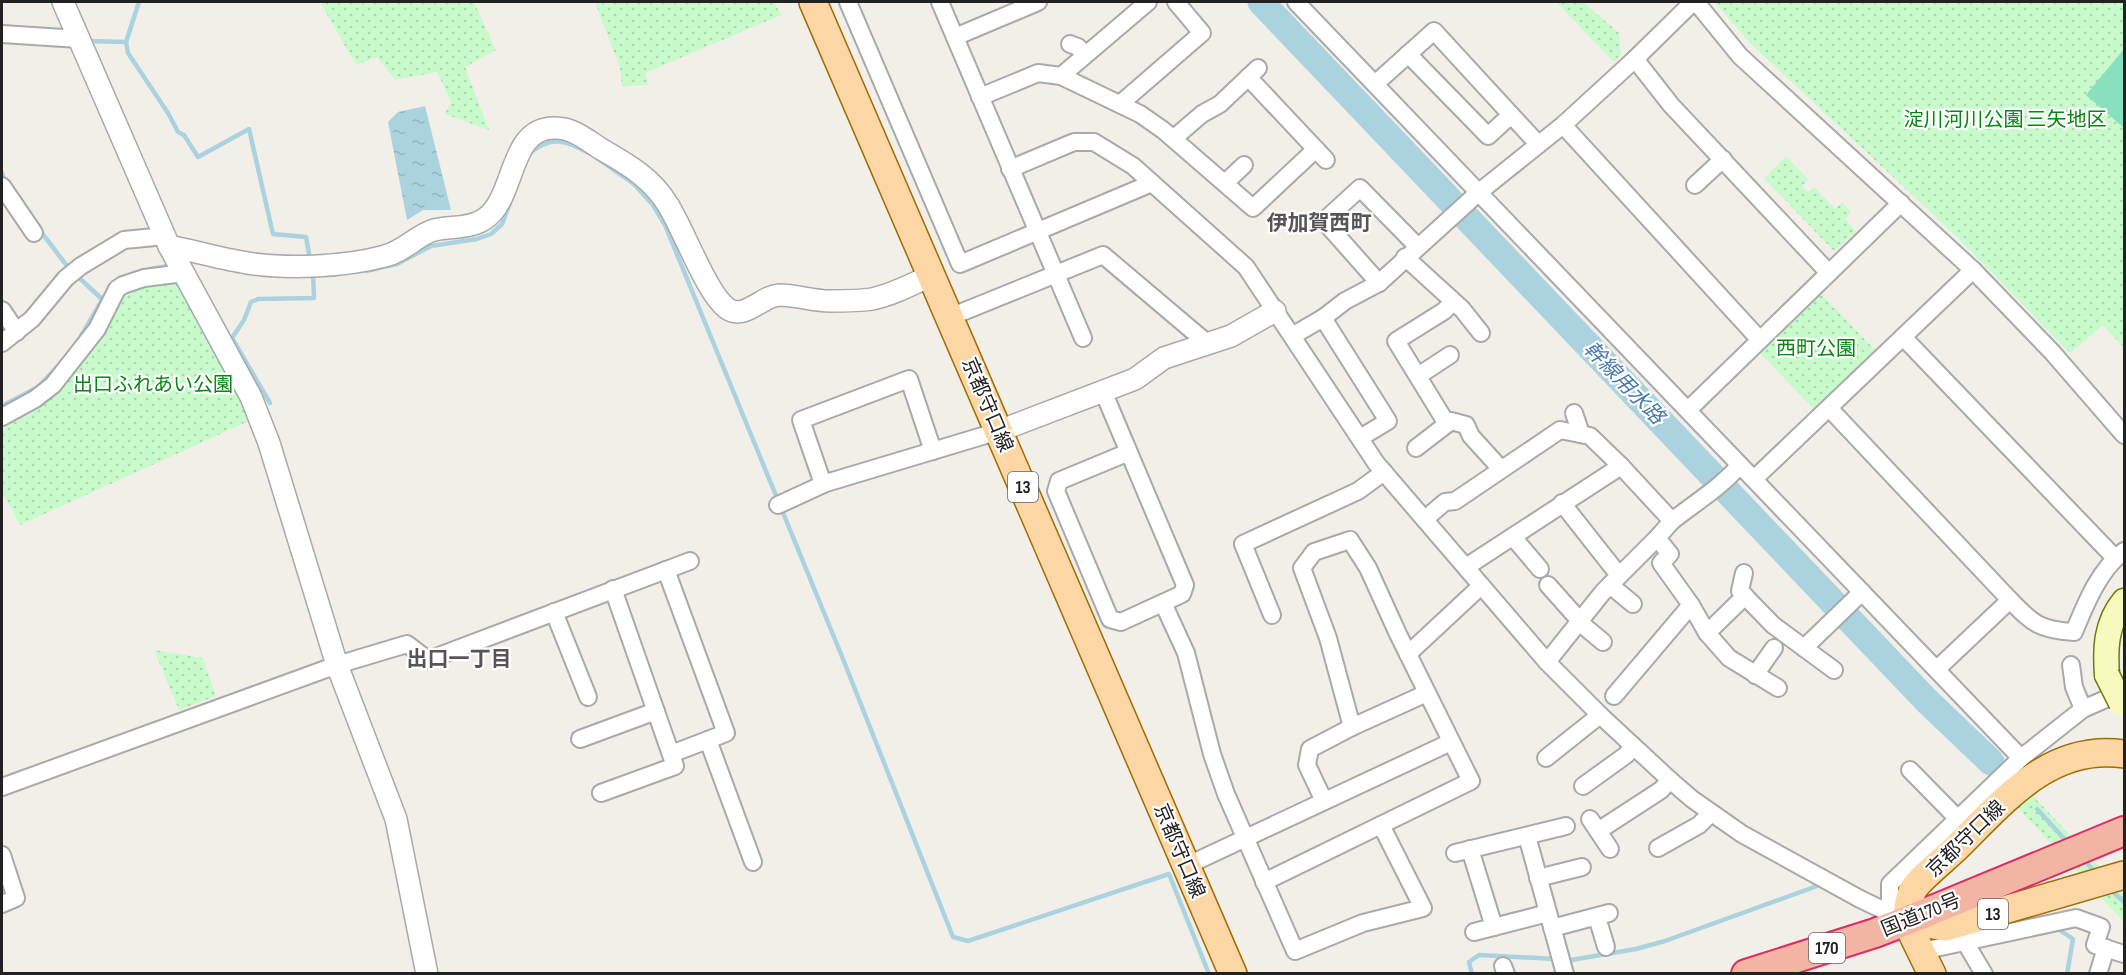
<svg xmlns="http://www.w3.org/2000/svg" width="2126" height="975" viewBox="0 0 2126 975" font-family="'Sofia Sans Condensed','Noto Sans JP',sans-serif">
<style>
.park{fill:url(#park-dots)}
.pitch{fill:#88e0be}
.water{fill:url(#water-ripples)}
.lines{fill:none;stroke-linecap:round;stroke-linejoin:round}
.stream{stroke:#aad3df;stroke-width:4.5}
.river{stroke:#aad3df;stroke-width:27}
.minor-casing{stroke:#a9a9a9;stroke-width:20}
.tertiary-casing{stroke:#a9a9a9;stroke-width:24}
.secondary-casing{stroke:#707d05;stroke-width:27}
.primary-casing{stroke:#a06b00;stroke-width:30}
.trunk-casing{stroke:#dc2a67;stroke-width:32}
.minor{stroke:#fff;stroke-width:16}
.tertiary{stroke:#fff;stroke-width:21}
.secondary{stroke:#f7fabf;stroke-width:24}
.primary{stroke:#fcd6a4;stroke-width:27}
.trunk{stroke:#f2b4a3;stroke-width:28}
.secondary-bridge-casing{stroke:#707d05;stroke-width:27;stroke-linecap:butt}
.secondary-bridge{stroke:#f7fabf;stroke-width:24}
.labels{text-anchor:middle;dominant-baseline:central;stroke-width:4.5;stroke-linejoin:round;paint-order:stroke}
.shield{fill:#fff;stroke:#646464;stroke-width:1.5}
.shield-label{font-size:18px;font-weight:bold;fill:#222}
.park-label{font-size:20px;fill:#0c8416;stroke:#fff}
.street-label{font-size:20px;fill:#222;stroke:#fff}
.neighbourhood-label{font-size:21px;font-weight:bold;fill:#555;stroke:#fff}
.water-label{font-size:21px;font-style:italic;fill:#4a7aab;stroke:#fff}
</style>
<defs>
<pattern id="park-dots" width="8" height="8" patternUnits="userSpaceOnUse" patternTransform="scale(1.5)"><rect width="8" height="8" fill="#c8facc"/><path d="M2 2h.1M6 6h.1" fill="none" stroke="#acd6af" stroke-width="1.8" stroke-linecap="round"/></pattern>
<pattern id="water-ripples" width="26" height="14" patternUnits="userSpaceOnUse" patternTransform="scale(1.5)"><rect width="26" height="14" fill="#aad3df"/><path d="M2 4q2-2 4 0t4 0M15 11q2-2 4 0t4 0" fill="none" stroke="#92b5bf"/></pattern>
</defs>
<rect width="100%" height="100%" fill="#f2efe9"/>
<!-- park -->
<g class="park">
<polygon points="320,2 474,2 496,50 465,67 489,130 445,114 451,102 437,72 395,80 377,57 356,65"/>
<polygon points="595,2 774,2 781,15 645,73 648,85 622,86 620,68"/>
<polygon points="1556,2 1583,2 1619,33 1621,54 1614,62"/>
<polygon points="1714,2 2124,2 2124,348 2103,325 2070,353 1955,235 1750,43"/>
<polygon points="1786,156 1809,180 1802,186 1808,192 1814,187 1835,209 1842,202 1851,212 1845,219 1856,231 1834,251 1764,178"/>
<polygon points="173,281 182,283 217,351 249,421 20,525 2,492 2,424 57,391 112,319 123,294 134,288"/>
<polygon points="1817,290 1875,350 1814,409 1756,349"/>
<polygon points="154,650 203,658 216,696 179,710"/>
<polygon points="2032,795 2119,887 2124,890 2124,922 2017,807"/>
</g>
<!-- pitch -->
<polygon class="pitch" points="2124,49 2124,128 2086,95"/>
<!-- water -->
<polygon class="water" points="425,106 451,210 423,210 407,220 388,122 398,112"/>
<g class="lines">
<!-- stream -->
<g class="stream">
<polyline points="139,2 126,42 128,53 168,113 178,132 184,135 198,157 249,129 273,234 306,237 310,259"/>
<polyline points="88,41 126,42"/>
<path d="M529,154C552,134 565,141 589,153"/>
<polyline points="601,161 634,184 653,205 665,225 843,659 953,937 968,941 1169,874 1209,974"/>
<polyline points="2,173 4,179"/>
<polyline points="39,229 70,270"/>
<polyline points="150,269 174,265"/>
<polyline points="366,271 397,264 431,246 477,239 491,234 502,224 510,203"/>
<polyline points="76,275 103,300"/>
<polyline points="262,275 280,276"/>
<polyline points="81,336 104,297"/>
<polyline points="270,403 232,338 244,320 251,302 258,299 314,298 313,273"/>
<polyline points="2,406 38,387 56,368"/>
<polyline points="2037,809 2069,844"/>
<polyline points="2083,859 2095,872"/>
<polyline points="2111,890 2124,902"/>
<polyline points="2061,931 2073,939 2067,974"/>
<polyline points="1564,959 1571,960 1636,949 1665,941 1820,885"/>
<polyline points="1472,974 1469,962 1479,955 1556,959"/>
</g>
<!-- river -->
<polyline class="river" points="1261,2 1927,701 1991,762"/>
<!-- minor casing -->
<g class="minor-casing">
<g id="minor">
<polyline points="848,2 960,264 1152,183"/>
<polyline points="940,2 1083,338"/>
<polyline points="1296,2 2021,758"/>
<polyline points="1696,2 1740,56 1973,270 2052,352 2124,435"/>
<polyline points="2,34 79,39"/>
<polyline points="955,37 1038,2"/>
<polyline points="1070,44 1078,47 1085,55"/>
<polyline points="1408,54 1488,136 1511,115"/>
<polyline points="1635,59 1671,105 1829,273"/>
<polyline points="1061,76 1148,2"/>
<polyline points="1248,77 1326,160"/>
<polyline points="1375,84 1434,31 1538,144"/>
<polyline points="980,97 1038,73 1061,76 1140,114 1163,130 1253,208 1316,149"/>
<polyline points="1120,104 1202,33 1176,2"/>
<polyline points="1563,125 1760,340"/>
<polyline points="1174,138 1202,114 1220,104 1258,68"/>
<polyline points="1010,169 1074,142 1094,142 1133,166 1246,267 1376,463 1547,662 1600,715 1670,780 1692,799 1742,834 1860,899 1906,921"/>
<polyline points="1225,183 1244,165"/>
<polyline points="1695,185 1723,159"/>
<polyline points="2,186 34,233"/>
<polyline points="1405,257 1462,309 1481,333"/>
<polyline points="1379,283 1324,221 1360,188 1417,246"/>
<polyline points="2,310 17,332"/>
<polyline points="950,317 1103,255 1207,343"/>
<polyline points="1323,318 1388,421 1360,438"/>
<polyline points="1292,336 1323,318 1345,301 1379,283 1478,193 1563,125 1635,59 1693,2"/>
<polyline points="1903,337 2115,558"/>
<polyline points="2,343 32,319 66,278 81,266 124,240 165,236"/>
<polyline points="1418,376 1450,355"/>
<polyline points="1103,391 1185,585 1182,594 1121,622 1110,619 1056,491 1059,481 1129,452"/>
<polyline points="1829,408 2010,600"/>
<polyline points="1688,410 1901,203"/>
<polyline points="1574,413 1581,434"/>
<polyline points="2,417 35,399 53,385 97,329 117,289 123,285 144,278 184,273"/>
<polyline points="1447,424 1396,341 1444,311 1453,302"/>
<polyline points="1416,448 1451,421 1466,425 1471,436 1500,468"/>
<polyline points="1754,479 1973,270"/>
<polyline points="823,484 801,420 909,379 933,451"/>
<polyline points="1562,503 1614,569"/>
<polyline points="778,505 826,483 999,431"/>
<polyline points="1425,519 1445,502 1455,501 1560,430 1590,436 1621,466"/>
<path d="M1672,521C1696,502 1720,488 1740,465"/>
<polyline points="1513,537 1540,569"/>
<polyline points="1466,567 1621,466 1672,521 1657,538 1670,554 1661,563 1691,605 1707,633 1729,658 1778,688"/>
<polyline points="666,570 726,733 671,754"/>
<polyline points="1744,573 1740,591 1773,625 1834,670"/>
<polyline points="1548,585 1580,621"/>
<polyline points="1610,585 1633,604"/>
<polyline points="1163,603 1186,653 1212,754 1226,794 1295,951 1363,923 1423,908 1381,825"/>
<polyline points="554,612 588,697"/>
<polyline points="1272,615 1243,544 1358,491 1384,472"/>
<polyline points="1579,622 1603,642"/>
<polyline points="1707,633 1745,596"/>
<polyline points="1804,648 1862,592"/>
<polyline points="1408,654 1481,586"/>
<polyline points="1547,662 1603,592 1657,538"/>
<polyline points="2071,665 2074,687 2083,709"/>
<path d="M1937,669L2010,600C2033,624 2040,630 2074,632C2086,603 2099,570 2124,551"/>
<polyline points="1755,675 1774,648"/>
<polyline points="1614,696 1691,605"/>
<polyline points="580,739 656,711"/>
<polyline points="708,740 753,862"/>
<polyline points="1546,758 1600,715"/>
<polyline points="1910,770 1959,820"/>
<polyline points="1583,786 1626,755 1633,746"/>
<polyline points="2,787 337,665 407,644 428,660 690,561"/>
<polyline points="601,793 675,766 613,589"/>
<polyline points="1324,801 1307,765 1310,749 1352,727 1427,693"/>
<polyline points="1590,819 1610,849"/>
<polyline points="1598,831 1661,790 1670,780"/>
<polyline points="1527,836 1565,974"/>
<polyline points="1658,848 1699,825 1711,813"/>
<polyline points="1470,849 1494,927"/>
<polyline points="1455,853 1566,826"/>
<polyline points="2,855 16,898 2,904"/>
<polyline points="1186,866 1451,742"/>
<polyline points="1538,878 1582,867"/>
<polyline points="1264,882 1471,781 1398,634 1368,568 1350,540 1314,552 1302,568 1328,638 1352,727"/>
<polyline points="1890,915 1890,884 2021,758 2083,709 2124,691"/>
<polyline points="1597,917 1606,947"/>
<polyline points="1552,928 1609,913"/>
<polyline points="1474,932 1548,913"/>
<polyline points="1965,942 1984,974"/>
<polyline points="1922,951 2076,918 2101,927 2095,945 2124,954"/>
<polyline points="1503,966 1506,974"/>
<polyline points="2098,974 2106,948"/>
</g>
</g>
<!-- tertiary casing -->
<g class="tertiary-casing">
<g id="tertiary">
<polyline points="63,2 169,246 251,397 269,443 337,665 396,819 427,974"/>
<path d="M169,246C194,251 218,258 242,262C283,270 345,267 385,256C403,252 417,235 434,230C451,226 468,229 483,220C517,200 507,126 556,128C573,128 587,140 601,149C627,164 652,178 668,205C684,230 707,295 728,309C745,320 762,296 779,295C796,295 813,301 830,301C843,301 859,301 872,299C892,295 913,284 932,275"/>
<polyline points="999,431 1135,379 1164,358 1231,336 1275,311"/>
</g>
</g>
<!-- secondary casing -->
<g class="secondary-casing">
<path id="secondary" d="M2107,675C2105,648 2106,623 2124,601"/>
</g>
<!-- primary casing -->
<g class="primary-casing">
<g id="primary">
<polyline points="813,2 1233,974"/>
<path d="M1906,921C1908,912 1908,898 1913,890C1918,880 1946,858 1956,848C2004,801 2050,743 2124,754"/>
<polyline points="1906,921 1946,927 2124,875"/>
<polyline points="1906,921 1932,974"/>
</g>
</g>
<!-- trunk casing -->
<g class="trunk-casing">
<polyline id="trunk" points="1746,974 1875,933 1906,921 2124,831"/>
</g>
<!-- minor -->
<use href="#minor" class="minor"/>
<!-- tertiary -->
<use href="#tertiary" class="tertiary"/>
<!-- secondary -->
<use href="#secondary" class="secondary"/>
<!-- primary -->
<use href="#primary" class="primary"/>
<!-- trunk -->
<use href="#trunk" class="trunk"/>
<!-- secondary-bridge casing -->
<g class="secondary-bridge-casing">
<polyline id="secondary-bridge" points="2107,675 2121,703"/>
</g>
<!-- secondary-bridge -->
<use href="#secondary-bridge" class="secondary-bridge"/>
</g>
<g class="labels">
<!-- shield labels -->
<g class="shield">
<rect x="1008" y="472" width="30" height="30" rx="4.5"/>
<rect x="1978" y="899" width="30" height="30" rx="4.5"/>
<rect x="1809" y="933" width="36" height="30" rx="4.5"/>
</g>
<g class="shield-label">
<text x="1023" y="487">13</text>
<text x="1993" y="914">13</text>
<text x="1827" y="948">170</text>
</g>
<!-- park labels -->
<g class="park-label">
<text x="2005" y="120">淀川河川公園 三矢地区</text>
<text x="1816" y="349">西町公園</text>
<text x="153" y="385">出口ふれあい公園</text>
</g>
<!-- street labels -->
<g class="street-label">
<text transform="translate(987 405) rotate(67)">京都守口線</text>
<text transform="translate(1966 839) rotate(-44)">京都守口線</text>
<text transform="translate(1179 851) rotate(67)">京都守口線</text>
<text transform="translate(1921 915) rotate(-22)">国道170号</text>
</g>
<!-- neighbourhood labels -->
<g class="neighbourhood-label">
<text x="1319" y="223">伊加賀西町</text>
<text x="459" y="659">出口一丁目</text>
</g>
<!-- water labels -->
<g class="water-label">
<text transform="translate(1624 383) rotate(46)">幹線用水路</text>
</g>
</g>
<!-- border -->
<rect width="2126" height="975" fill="none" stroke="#222222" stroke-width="6"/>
</svg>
